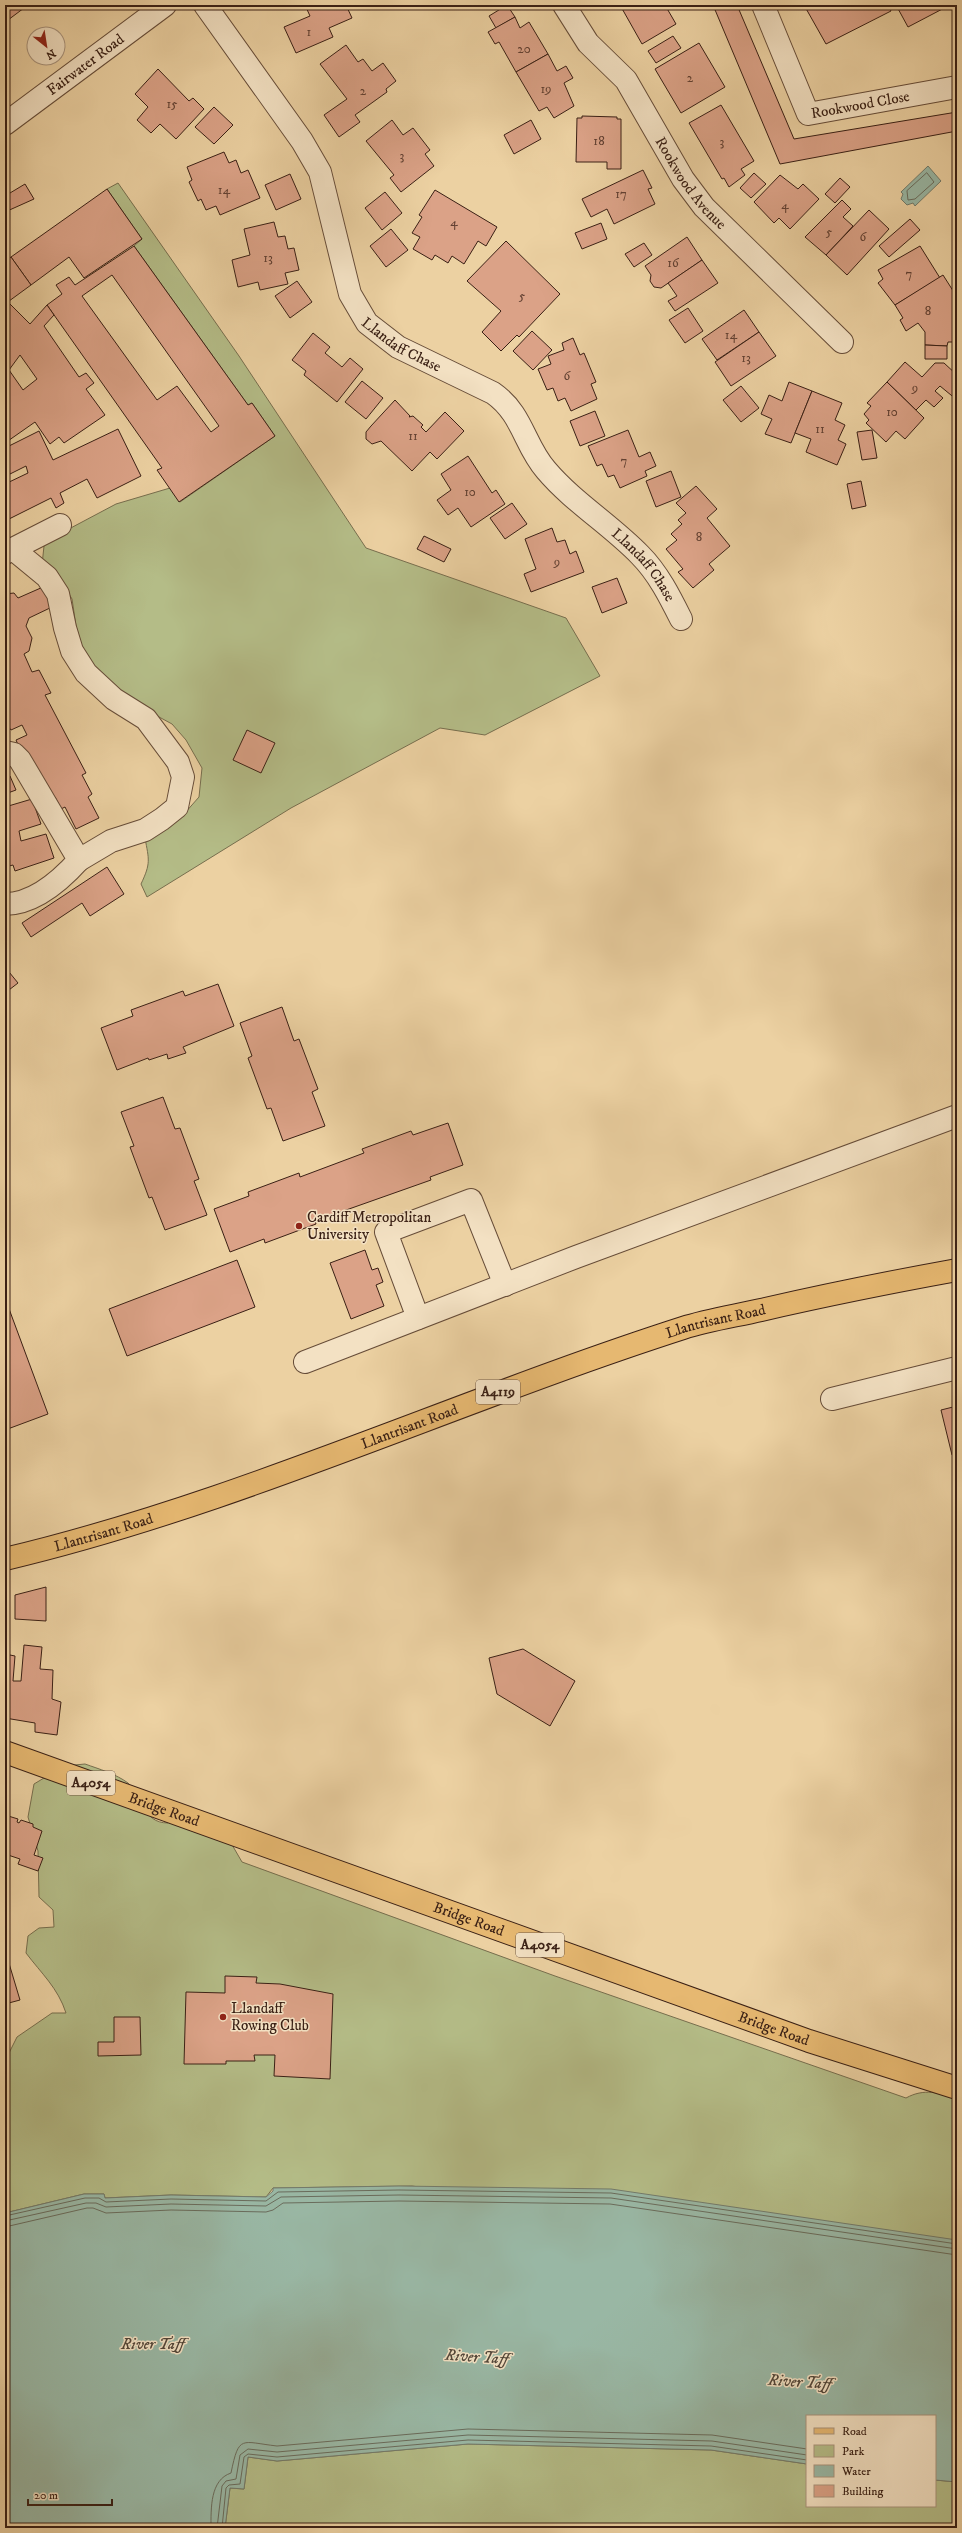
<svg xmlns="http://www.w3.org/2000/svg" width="962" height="2533" viewBox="0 0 962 2533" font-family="'IM FELL DW Pica',serif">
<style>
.green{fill:#b4bc87;stroke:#776e4e}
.water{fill:#99b7a4;stroke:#737b6b}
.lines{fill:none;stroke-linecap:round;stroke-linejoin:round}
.shore{stroke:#6a6c5c;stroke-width:1}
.building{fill:#dba287;stroke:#3a2015;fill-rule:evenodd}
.minor-casing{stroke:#664c38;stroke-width:24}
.major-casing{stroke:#3a2015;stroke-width:24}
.minor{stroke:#f3e1c3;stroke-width:22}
.major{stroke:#e6b871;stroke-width:22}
.poi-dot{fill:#8f2418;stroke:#f3e1c3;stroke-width:1.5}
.labels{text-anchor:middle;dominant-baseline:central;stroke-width:3;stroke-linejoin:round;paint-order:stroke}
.number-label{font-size:13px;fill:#624032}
.shield{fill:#f3e1c3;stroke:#725a49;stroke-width:1}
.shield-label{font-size:14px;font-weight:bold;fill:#3a2015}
.street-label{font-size:15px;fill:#3a2015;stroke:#f3e1c3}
.poi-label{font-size:15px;fill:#3a2015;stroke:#f3e1c3;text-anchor:start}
.water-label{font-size:16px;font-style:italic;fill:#524639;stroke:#f3e1c3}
</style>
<rect width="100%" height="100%" fill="#ecd1a2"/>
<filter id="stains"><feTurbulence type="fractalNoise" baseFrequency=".005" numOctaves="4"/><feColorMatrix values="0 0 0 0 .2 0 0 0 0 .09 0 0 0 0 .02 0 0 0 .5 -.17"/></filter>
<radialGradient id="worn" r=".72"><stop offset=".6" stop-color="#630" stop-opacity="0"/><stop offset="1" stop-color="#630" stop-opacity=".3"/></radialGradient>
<!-- green -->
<g class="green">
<path d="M118,183L239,356L366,548L566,618L600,676L485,735L440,728L291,808L147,897L141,884C151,863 149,860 145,838L184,814L199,797L202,768L186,740L172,724L137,705L86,660L76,626L72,599L65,587L42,565L44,546L50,539L116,504L170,488L180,502L275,436L252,403L248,405L134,246L142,239L107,189Z"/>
<path d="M85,1764C99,1769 116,1774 128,1783C143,1796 142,1823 168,1823L178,1809L231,1843L242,1862L555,1976L906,2098C924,2088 939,2093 957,2098V2266L412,2186L273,2188L266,2197L171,2195L105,2198L104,2194H84L5,2213V2054L9,2053L17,2037L52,2013H66C58,1988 41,1973 26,1953L28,1936L39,1928L54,1927L53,1910L39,1897L38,1851L28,1817L34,1784L64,1766Z"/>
<polygon points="468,2444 711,2450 807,2464 807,2506 935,2506 935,2480 957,2482 957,2528 225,2528 230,2488 244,2489 248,2457 277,2461"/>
</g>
<!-- water -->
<g class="water">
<polygon points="928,166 941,181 915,206 913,203 907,205 901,199 903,194 901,192"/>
<polygon points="399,2186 611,2189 957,2240 957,2482 935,2480 935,2416 807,2416 807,2464 711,2450 468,2444 277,2461 248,2457 244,2489 230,2488 225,2528 5,2528 5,2213 84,2194 104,2194 105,2198 171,2195 266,2197 273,2191 273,2188"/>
</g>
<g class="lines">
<!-- shore -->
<g class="shore">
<polygon points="927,173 934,182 915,199 908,200 907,191"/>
<polyline points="5,2216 85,2198 99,2198 106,2202 171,2199 266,2201 278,2192 399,2190 611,2193 957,2244"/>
<polyline points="5,2221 86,2203 96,2203 106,2207 171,2204 266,2206 281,2197 399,2195 611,2198 957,2249"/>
<polyline points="5,2227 87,2208 93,2208 106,2213 171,2210 266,2212 273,2210 283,2203 399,2201 610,2204 957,2255"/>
<path d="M211,2528C211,2508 210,2480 231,2473C239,2434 241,2442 277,2446L468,2429L712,2435L807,2449"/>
<polyline points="217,2528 222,2486 226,2481 236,2479 240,2455 248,2449 277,2452 468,2435 712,2441 807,2455"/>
<polyline points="222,2528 226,2488 229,2485 240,2484 244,2457 248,2454 277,2457 468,2440 711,2446 807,2460"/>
</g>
</g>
<!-- building -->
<g class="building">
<polygon points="5,5 28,5 8,20 5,16"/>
<polygon points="305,5 346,5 352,18 329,28 333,37 296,53 284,27 310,16"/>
<polygon points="507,5 515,17 496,28 489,16"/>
<polygon points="620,5 665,5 676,24 642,44"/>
<polygon points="713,5 737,5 794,139 957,112 957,131 780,164"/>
<polygon points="804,5 888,5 891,11 826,44"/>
<polygon points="896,5 950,5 908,27"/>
<polygon points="515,17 520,28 529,22 548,54 516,72 499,42 495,44 488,32"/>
<polygon points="673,36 681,48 656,63 648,51"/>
<polygon points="699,43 725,87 681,113 655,69"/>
<polygon points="346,45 358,62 363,59 372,71 383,63 396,81 386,89 387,92 355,115 360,122 339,137 324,115 347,99 320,64"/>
<polygon points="548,54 557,71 566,66 573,78 564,83 574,106 554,118 547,107 539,111 516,72"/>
<polygon points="158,69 189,101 193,98 204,109 176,139 160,124 151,133 137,120 148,107 135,94"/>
<polygon points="721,105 754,161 741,169 745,175 729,187 724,178 722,179 689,123"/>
<polygon points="214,107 233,125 214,144 195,127"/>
<polygon points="582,116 617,117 617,119 621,119 621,169 607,169 607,162 576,162 577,118 582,118"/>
<polygon points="392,120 403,135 413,128 430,150 425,154 434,166 401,192 390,178 394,175 366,141"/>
<polygon points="531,120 541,139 514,154 504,135"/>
<polygon points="224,152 229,163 236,160 241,173 248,170 260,198 220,215 216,206 206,210 201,199 198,201 189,182 192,180 187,167"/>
<polygon points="643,170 652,188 648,189 655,204 614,224 607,209 591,217 582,199"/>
<polygon points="754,173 766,184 751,198 740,188"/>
<polygon points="290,174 301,199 276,210 265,185"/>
<polygon points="780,175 798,189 803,184 819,199 790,229 779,218 774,223 754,202"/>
<polygon points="840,178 850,187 835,203 825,194"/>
<polygon points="25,184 34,199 5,212 5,196"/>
<polygon points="107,189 142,239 84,278 69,257 31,285 11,257"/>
<polygon points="435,190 497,227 486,246 478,241 464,264 452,256 448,263 435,255 432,260 413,249 420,237 412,233 422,217 419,215"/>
<polygon points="385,192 402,213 382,230 365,208"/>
<polygon points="842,200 851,209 843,217 853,226 826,255 805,237"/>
<polygon points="869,210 889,229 847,275 826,255"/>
<polygon points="910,219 920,230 889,257 879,246"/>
<polygon points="274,222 278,237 285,236 288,249 294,248 299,270 285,273 288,284 260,290 258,282 238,287 232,260 250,255 244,229"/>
<polygon points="601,223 607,239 582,249 575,233"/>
<polygon points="391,229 408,250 386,267 370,246"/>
<polygon points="687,237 702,260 661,288 654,287 650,281 651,275 645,266"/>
<polygon points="506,241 560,294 519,337 517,335 501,351 482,332 501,311 467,281"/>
<polygon points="644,243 652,255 634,267 625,254"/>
<path d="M134,246L248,405L252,403L275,436L179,502L157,470L162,468L47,305L62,294L56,285L69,277L75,285ZM112,275L219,426L211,432L177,386L157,400L82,296Z"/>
<polygon points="920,246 940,278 895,305 878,283 883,279 878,270"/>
<polygon points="11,257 31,285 5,304 5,261"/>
<polygon points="702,260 718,283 675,311 668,301 677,296 668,283"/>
<polygon points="943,275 957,297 957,342 948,342 947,346 925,345 925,332 918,323 906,331 900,320 903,318 895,305"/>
<polygon points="297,281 312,302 290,318 275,296"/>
<path d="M8,302L30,324L47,305L54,315L44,326L79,377L86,373L94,383L86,389L105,415L64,443L59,437L50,444L35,422L5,443V304ZM20,355L37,379L23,390L9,370Z"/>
<polygon points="688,308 703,331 685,343 669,320"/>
<polygon points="744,310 759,332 717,360 702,339"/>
<polygon points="532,331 552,350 533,370 513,351"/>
<polygon points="759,332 776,356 731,386 715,362"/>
<polygon points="313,333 330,347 325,353 342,367 350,358 363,369 337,402 304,375 306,371 292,360"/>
<polygon points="573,338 580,355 584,353 596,382 591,384 597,399 571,411 565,398 558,401 553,388 547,390 538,369 551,364 548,356 564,350 562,343"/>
<polygon points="925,345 947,346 947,359 925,359"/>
<polygon points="905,362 922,377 935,363 944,363 957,375 957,400 940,386 935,391 943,398 934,407 926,400 916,410 887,382"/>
<polygon points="362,381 383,398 366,419 345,402"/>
<polygon points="789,382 812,391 791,443 765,434 772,419 761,414 769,395 782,401"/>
<polygon points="887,382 924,418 905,439 896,431 886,442 866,423 869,420 864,414 871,406 867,403"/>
<polygon points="741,386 759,408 741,422 723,400"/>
<polygon points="812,391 842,403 835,420 845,425 838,440 846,444 837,465 806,452 811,439 795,433"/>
<polygon points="395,400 410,416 409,417 413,416 423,425 421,427 426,432 445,412 464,431 437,459 430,452 412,471 381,441 372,444 366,439 366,432 371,426"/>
<polygon points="595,411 605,436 580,446 570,421"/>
<polygon points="118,429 141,476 97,498 87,479 60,493 64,503 56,508 51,498 5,521 5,484 28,473 26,466 10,474 5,463 5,448 39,431 53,460"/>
<polygon points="628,430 639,457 650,452 656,466 645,471 647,476 620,488 614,475 608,477 602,464 597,466 588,446"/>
<polygon points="872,430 877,458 862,460 857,432"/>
<polygon points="468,456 492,493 496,490 505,504 471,527 458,508 448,515 437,500 451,490 441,474"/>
<polygon points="671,471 681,497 656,507 646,481"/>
<polygon points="861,481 866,506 852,509 847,484"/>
<polygon points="696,486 717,509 707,518 730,546 709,564 714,570 693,588 678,572 683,569 666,549 677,540 671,534 682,524 678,520 686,513 676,503"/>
<polygon points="512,503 527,524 505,539 490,518"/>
<polygon points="552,528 557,542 565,540 570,554 576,551 584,572 531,592 524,574 536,569 525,539"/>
<polygon points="424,536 451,549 444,562 417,549"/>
<polygon points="617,578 627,603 602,613 592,587"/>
<polygon points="43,587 52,607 29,618 26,626 32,638 29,651 24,654 32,672 39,670 51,693 45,695 86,773 82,775 92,794 88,797 99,818 76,829 65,807 61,809 55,797 48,799 25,761 16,740 27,735 22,725 11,730 5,722 5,594 14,593 18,598"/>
<polygon points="247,730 275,743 261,773 233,760"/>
<polygon points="10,776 16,790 5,794 5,777"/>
<polygon points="32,799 41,824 19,831 21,841 46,834 54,858 15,871 13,865 5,867 5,807"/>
<polygon points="107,867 124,894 90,916 82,903 31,937 22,923"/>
<polygon points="5,967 18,983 5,993"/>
<polygon points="218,984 234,1026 183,1047 186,1053 168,1059 167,1054 149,1060 148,1058 117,1070 101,1028 133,1016 131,1010 183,991 185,996"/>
<polygon points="282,1007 294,1041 299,1039 318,1089 312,1092 325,1126 283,1141 271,1108 267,1109 248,1058 252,1056 240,1023"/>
<polygon points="163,1097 175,1129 180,1128 199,1179 194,1181 207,1215 165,1230 152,1197 149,1198 130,1147 134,1146 121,1112"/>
<polygon points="448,1123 463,1165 430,1177 431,1180 315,1221 316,1224 265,1243 264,1239 230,1252 214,1209 249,1196 248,1192 299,1173 300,1177 364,1153 362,1149 411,1131 413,1135"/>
<polygon points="365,1250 372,1270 378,1268 383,1282 376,1285 384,1306 351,1319 330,1263"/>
<polygon points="237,1260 255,1307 127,1356 109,1309"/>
<polygon points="5,1298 48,1414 5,1430"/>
<polygon points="957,1406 957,1454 952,1455 941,1410"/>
<polygon points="46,1587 46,1621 15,1619 15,1595"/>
<polygon points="24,1645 42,1647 40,1669 53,1670 52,1699 61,1702 57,1735 35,1732 35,1723 5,1718 5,1654 15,1656 13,1681 21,1681"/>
<polygon points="523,1649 575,1681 550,1726 497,1694 489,1658"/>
<polygon points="5,1815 18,1819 17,1822 19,1823 21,1820 33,1824 33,1827 42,1831 34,1855 43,1858 38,1871 18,1864 20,1859 5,1854"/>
<polygon points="5,1950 20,2000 5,2004"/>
<polygon points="225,1976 257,1977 256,1983 280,1984 333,1994 330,2079 274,2076 275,2055 254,2055 255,2061 226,2061 226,2064 184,2064 186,1992 225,1993"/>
<polygon points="114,2017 140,2017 141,2055 98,2056 98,2042 114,2042"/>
</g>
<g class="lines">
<!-- minor casing -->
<g class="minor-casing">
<g id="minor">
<path id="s1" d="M205,5L302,141L320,172L350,294L367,323L398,347L493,393C523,414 524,445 546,470C573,502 611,525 640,555C658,573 670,597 681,619"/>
<path id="s2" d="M564,5L588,43L626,80L683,179L704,207L842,342"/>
<path id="s3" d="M763,5L808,114L957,87"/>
<path id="s4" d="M5,124L165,5"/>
<polyline points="13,549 47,577 58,594 65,628 72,651 86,673 114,699 146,719 178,762 183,777 177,807 162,819 145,830 111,841 79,860"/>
<polyline points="5,553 60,525"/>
<path d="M5,752L14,754L20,760L79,860C61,880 34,904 5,904"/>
<polyline points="418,1318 386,1232 471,1200 505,1285"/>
<polyline points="305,1362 576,1257 957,1116"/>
<polyline points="832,1399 957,1368"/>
</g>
</g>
<!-- major casing -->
<g class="major-casing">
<g id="major">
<path id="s5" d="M5,1559C237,1504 456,1401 683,1328C708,1320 735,1316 761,1310C826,1295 891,1282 957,1270"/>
<path id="s6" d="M5,1752L809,2041L957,2088"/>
</g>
</g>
<!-- minor -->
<use href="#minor" class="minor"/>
<!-- major -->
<use href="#major" class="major"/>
</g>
<!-- markers -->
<g class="poi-dot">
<circle cx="299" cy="1226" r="4"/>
<circle cx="223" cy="2017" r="4"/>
</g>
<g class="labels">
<!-- number labels -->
<g class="number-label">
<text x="309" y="32">1</text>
<text x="524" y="49">20</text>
<text x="690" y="78">2</text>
<text x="546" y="89">19</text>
<text x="363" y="91">2</text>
<text x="172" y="104">15</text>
<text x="599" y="141">18</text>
<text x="722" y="142">3</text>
<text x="402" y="156">3</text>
<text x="224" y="190">14</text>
<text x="621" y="194">17</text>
<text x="785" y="205">4</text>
<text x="454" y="222">4</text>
<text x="829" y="232">5</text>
<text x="863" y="237">6</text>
<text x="268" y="258">13</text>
<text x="673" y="263">16</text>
<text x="909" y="274">7</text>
<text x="522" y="296">5</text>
<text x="928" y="311">8</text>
<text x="731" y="335">14</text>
<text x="746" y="358">13</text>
<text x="567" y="376">6</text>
<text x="915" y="388">9</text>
<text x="892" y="412">10</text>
<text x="820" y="429">11</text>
<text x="413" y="436">11</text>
<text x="624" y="461">7</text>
<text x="470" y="492">10</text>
<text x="699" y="537">8</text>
<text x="557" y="562">9</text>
</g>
<!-- shield labels -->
<g class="shield">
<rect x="476" y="1380" width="44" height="24" rx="3"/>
<rect x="67" y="1771" width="48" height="24" rx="3"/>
<rect x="516" y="1933" width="48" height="24" rx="3"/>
</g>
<g class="shield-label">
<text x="498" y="1392">A4119</text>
<text x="91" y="1783">A4054</text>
<text x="540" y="1945">A4054</text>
</g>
<!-- street labels -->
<g class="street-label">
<text stroke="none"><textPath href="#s4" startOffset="100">Fairwater Road</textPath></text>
<text stroke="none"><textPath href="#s3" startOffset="171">Rookwood Close</textPath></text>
<text stroke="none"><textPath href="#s2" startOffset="220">Rookwood Avenue</textPath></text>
<text stroke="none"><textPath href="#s1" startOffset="403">Llandaff Chase</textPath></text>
<text stroke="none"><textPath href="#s1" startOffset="738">Llandaff Chase</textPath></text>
<text stroke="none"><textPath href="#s5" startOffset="750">Llantrisant Road</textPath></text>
<text stroke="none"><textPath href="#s5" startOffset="426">Llantrisant Road</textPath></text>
<text stroke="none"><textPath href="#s5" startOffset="102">Llantrisant Road</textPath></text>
<text stroke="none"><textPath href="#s6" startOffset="169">Bridge Road</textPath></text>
<text stroke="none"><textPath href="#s6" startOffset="493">Bridge Road</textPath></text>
<text stroke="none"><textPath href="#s6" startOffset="817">Bridge Road</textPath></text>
</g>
<!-- poi labels -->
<g class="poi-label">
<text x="307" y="1217">Cardiff Metropolitan<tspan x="307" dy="17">University</tspan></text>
<text x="231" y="2008">Llandaff<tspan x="231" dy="17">Rowing Club</tspan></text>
</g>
<!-- water labels -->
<g class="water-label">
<text x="153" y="2344">River Taff</text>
<text transform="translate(477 2357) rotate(4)">River Taff</text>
<text transform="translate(800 2382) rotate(4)">River Taff</text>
</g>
</g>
<!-- margin -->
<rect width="962" height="2533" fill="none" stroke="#ecd1a2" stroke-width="20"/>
<rect x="6" y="6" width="950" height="2521" fill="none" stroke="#3a2015" stroke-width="2"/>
<rect x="10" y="10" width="942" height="2513" fill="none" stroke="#3a2015"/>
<!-- legend -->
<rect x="806" y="2415" width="130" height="92" fill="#f3e1c3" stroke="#a9947d"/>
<rect x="814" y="2428" width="20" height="6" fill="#e6b871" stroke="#a9947d"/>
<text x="842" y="2435" font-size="12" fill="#3a2015">Road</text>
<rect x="814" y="2445" width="20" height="12" fill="#b4bc87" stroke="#a9947d"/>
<text x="842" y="2455" font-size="12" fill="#3a2015">Park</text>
<rect x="814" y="2465" width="20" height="12" fill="#99b7a4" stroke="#a9947d"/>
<text x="842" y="2475" font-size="12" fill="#3a2015">Water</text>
<rect x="814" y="2485" width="20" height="12" fill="#dba287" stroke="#a9947d"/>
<text x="842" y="2495" font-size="12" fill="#3a2015">Building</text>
<!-- north arrow -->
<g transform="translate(46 46) rotate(150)"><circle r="19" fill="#f3e1c3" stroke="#a9947d"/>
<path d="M0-3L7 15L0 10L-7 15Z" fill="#8f2418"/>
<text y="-6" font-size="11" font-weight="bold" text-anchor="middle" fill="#3a2015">N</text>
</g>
<!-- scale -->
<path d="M28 2499v6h84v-6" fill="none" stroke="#3a2015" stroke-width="2"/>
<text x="34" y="2499" font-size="12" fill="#3a2015" stroke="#f3e1c3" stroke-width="3" paint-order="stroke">20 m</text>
<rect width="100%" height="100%" filter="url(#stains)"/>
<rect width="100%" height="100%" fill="url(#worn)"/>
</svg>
